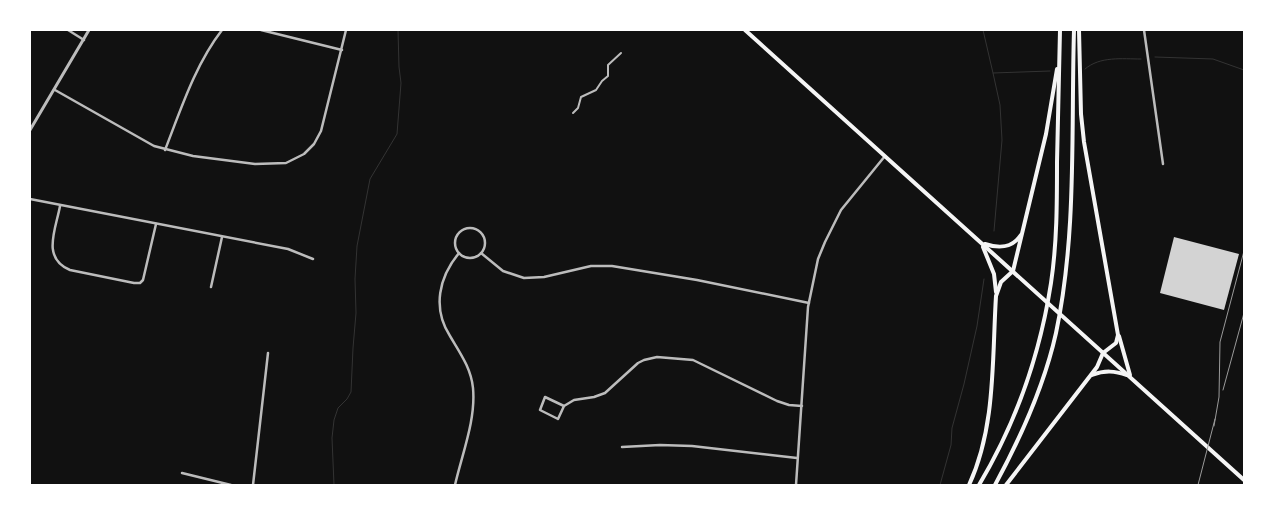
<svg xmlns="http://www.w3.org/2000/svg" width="1274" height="515" viewBox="0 0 1274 515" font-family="'PT Sans Narrow',sans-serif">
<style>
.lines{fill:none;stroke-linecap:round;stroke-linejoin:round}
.stream{stroke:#333;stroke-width:1}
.building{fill:#d3d3d3}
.pedestrian{stroke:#bcbcbc;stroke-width:2}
.minor{stroke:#bcbcbc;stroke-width:2.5}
.tertiary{stroke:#bcbcbc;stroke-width:3}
.primary{stroke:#f5f5f5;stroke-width:4}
.rail{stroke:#9a9a9a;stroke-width:1}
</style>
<rect width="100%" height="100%" fill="#111"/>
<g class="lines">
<!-- stream -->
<g class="stream">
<polyline points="983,30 993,73"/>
<polyline points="1155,57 1213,59 1244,70"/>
<path d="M1085,69C1100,56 1122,59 1141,59"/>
<polyline points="994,231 1002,140 1000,105 993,73 1050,71"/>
<polyline points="334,485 332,438 334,420 338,408 347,399 351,392 353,348 356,313 355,279 357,246 370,179 397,134 401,83 399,67 398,30"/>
<polyline points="940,485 951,445 952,428 964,384 977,326 984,279"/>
</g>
</g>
<!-- building -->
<polygon class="building" points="1174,237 1239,254 1224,310 1160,293"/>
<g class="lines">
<!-- pedestrian -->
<polyline class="pedestrian" points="573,113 578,108 581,97 596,90 602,81 608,76 608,65 621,53"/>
<!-- minor -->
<g class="minor">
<polyline points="68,30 84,40"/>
<polyline points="261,30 342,50"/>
<polyline points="1144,30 1163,164"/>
<polyline points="55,90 154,146 193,156 255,164 286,163 304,154 314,144 321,131 346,30"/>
<path d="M165,150C181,109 195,65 222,30"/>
<polyline points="30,199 288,249 313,259"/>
<path d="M60,206C56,229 41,258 70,270L134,283H140L143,280L156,224"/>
<circle cx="470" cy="243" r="15"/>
<polyline points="481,253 503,271 524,278 544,277 591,266 612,266 697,280 809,303"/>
<polyline points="211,287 222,237"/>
<polyline points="564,406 558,419 540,410 545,397 564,406 574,400 594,397 605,393 638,363 644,360 657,357 693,360 777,401 789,405 802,406"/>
<polyline points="622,447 660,445 692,446 797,458"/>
<polyline points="182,473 231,485"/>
<polyline points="253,485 268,353"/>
<path d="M455,485C462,454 476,420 473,388C471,368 460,353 450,336C432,308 439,277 459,253"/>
<polyline points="796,485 808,307 818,259 825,242 841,210 885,156"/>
</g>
<!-- tertiary -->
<polyline class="tertiary" points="30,130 89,30"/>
<!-- primary -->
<g class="primary">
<polyline points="745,30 1244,480"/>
<path d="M985,244C1000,249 1012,248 1021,235"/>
<polyline points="983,247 994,274 996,292"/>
<polyline points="1119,336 1130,375"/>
<path d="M1092,375C1105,370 1115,371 1127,375"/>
<path d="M969,485C996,427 992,359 996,296L1001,282L1013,271L1046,134L1057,69"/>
<path d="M979,485C1016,423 1040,354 1051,283C1057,243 1057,203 1057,162C1058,118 1059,74 1060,30"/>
<path d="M995,485C1021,437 1044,387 1056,333C1077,234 1071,131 1074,30"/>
<polyline points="1006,485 1097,367 1103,353 1116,343 1118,335 1084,142 1081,114 1079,30"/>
</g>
<!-- rail -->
<g class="rail">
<polyline points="1223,390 1244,313"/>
<polyline points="1214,426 1219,397 1220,342 1244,251"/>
<polyline points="1198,485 1215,419"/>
</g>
</g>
<!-- border -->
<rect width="1274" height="515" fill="none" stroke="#ffffff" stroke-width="62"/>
</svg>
